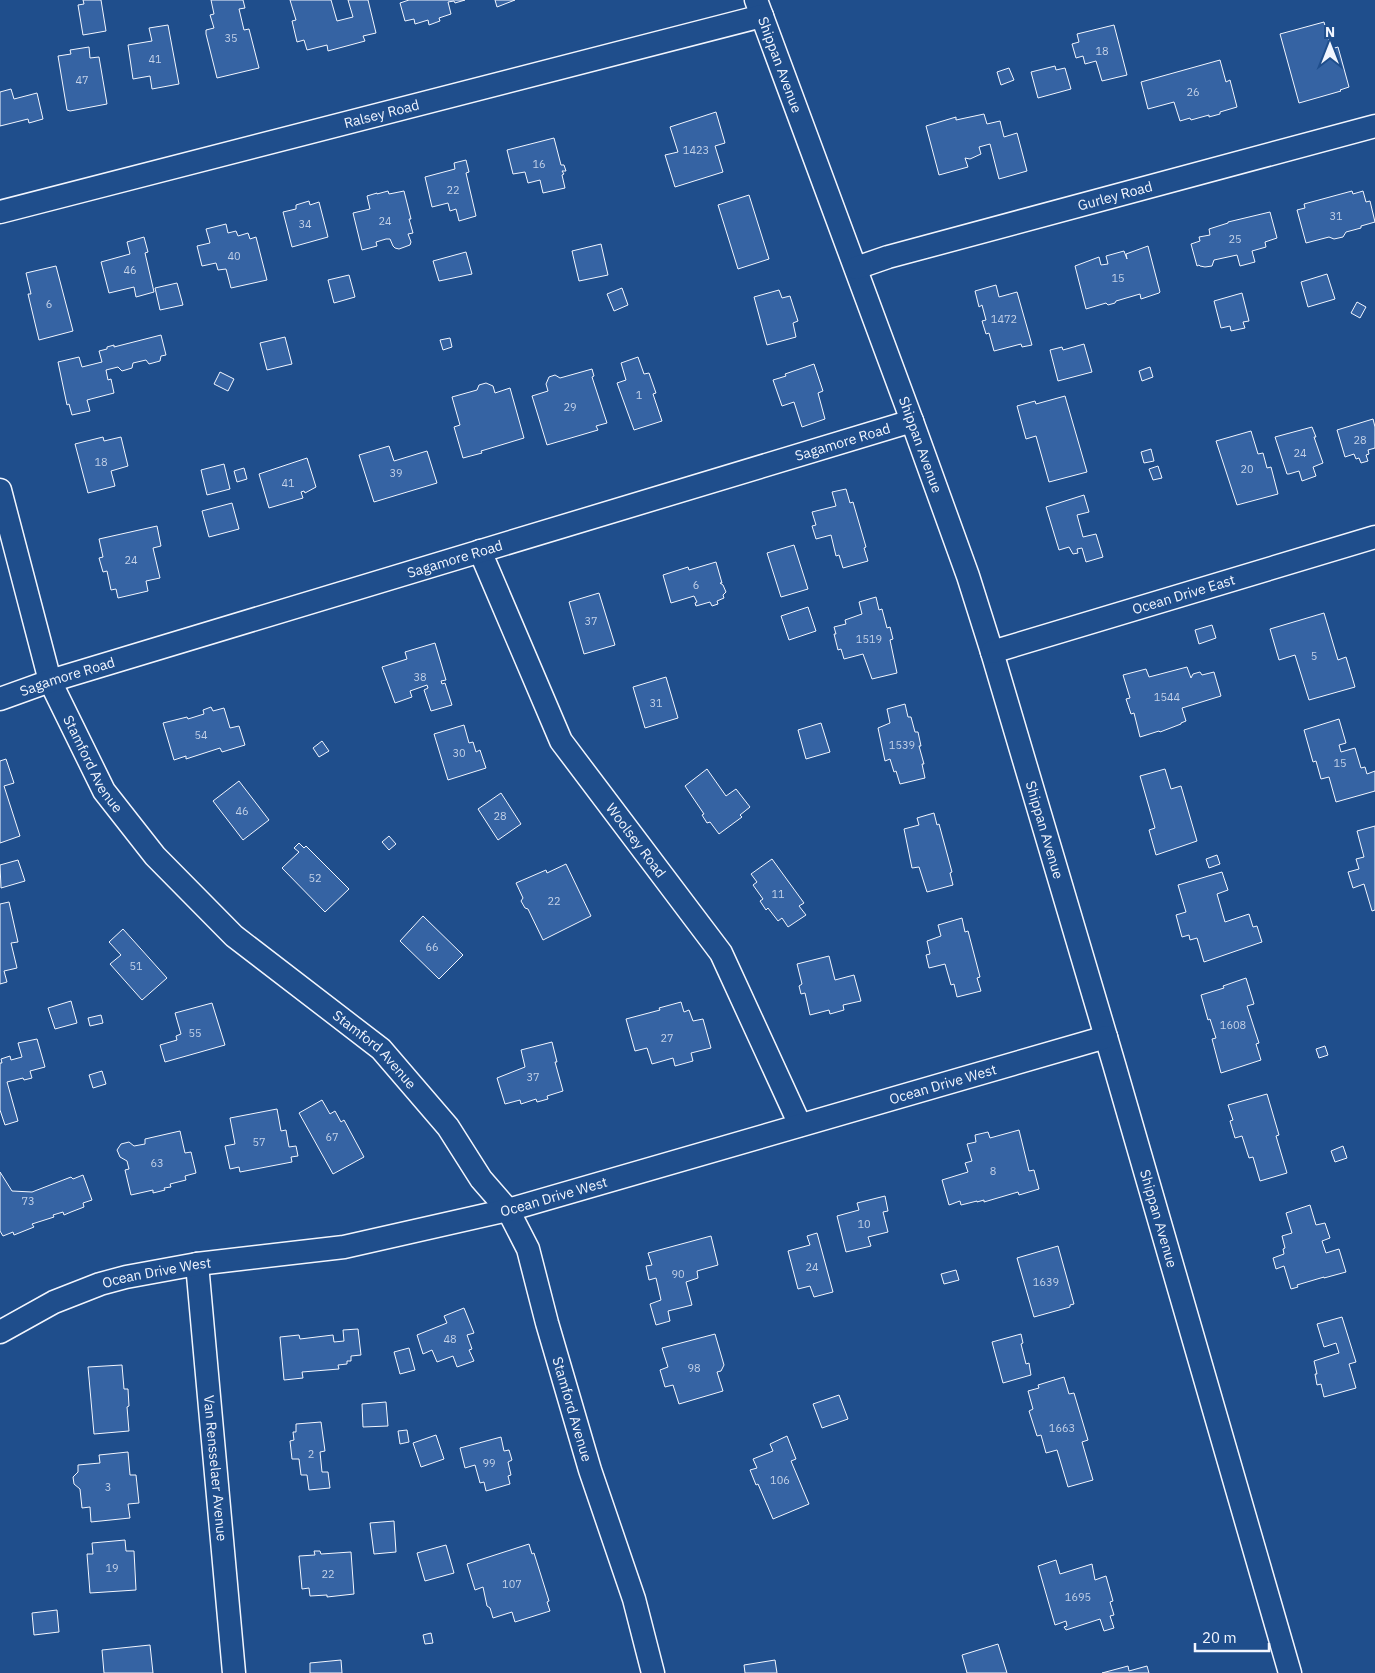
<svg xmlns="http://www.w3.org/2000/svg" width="1375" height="1673" viewBox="0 0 1375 1673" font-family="'IBM Plex Sans',sans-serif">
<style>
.building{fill:#3563a3;stroke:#f2f6ff}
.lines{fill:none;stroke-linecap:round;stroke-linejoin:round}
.minor-casing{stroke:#f2f6ff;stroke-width:25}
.minor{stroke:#1f4e8c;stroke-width:22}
.labels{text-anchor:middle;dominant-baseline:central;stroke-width:4;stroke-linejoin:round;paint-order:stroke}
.number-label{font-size:11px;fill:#c3d1e8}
.street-label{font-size:14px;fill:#f2f6ff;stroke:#1f4e8c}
</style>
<rect width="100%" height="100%" fill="#1f4e8c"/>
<!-- building -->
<g class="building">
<polygon points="83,0 101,0 106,31 83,35 78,5 84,4"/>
<polygon points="211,0 243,0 245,8 239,9 244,30 249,29 259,68 217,78 206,34 206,30 214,28 210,15 214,14"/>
<polygon points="290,0 331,0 337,21 353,17 348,0 368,0 376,33 363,36 365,41 328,51 327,45 307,50 304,40 297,42 292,21 296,20"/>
<polygon points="409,0 465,0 455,3 454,1 448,2 451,14 439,18 440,21 429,25 428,20 415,24 414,19 405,21 400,3"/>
<polygon points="495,0 515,0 497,7"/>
<polygon points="1324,22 1331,49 1338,47 1349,87 1340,90 1341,91 1299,103 1280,34"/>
<polygon points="168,25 179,84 152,89 150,76 133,79 128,45 152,41 149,28"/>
<polygon points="1114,25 1127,75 1102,81 1096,61 1085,64 1083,56 1076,58 1072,44 1079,42 1077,34"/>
<polygon points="89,47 90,58 99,57 107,104 70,111 67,110 58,56 71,54 70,50"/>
<polygon points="1220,60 1226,82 1230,80 1237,107 1220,112 1220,114 1209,117 1209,115 1191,120 1190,118 1180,121 1174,102 1148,109 1141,82"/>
<polygon points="1055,66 1056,70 1065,68 1071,89 1038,98 1031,72"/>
<polygon points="1009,68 1014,80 1001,85 997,72"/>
<polygon points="11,89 14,99 37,93 43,119 29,123 28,119 0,126 0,92"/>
<polygon points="716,112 725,143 715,146 723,172 675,187 665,155 678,152 670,127"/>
<polygon points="984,114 987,124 1000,121 1004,137 1017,133 1027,171 999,179 990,144 979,147 981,154 970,159 965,158 968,167 939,175 926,126 956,117 956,120"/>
<polygon points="554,138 561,165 564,165 566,171 562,171 564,174 562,175 565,188 543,193 540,180 528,183 525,172 513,174 507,150"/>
<polygon points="466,160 469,172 466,173 476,216 459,221 456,209 450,211 448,203 432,207 425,177 455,169 454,163"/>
<polygon points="388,191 389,194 404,191 411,219 409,219 413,233 408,234 411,242 410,245 399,249 395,248 393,246 390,239 386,239 376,242 377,246 362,250 353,213 370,209 367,196 377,193 377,194"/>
<polygon points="1352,191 1353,194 1363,191 1366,202 1370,201 1375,222 1361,226 1361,228 1346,232 1343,237 1334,239 1329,237 1306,243 1297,210 1305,208 1304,204"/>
<polygon points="749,195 769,259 738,269 718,205"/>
<polygon points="309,201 310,205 319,202 328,237 292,247 283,212 296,209 296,205"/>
<polygon points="1270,212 1277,238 1265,242 1266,247 1252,251 1255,262 1240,266 1237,255 1214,260 1212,266 1205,267 1200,266 1199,265 1197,266 1191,244 1200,241 1199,237 1210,235 1209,229 1228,223 1228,222"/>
<polygon points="226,224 228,233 236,231 238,236 248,233 250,239 256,237 267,280 231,288 226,269 218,270 216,263 202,266 197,246 210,243 206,229"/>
<polygon points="144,237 148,252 145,253 154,292 136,297 134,287 109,293 101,262 130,254 127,242"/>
<polygon points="601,244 608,275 579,281 572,251"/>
<polygon points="1148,246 1160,292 1159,293 1141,299 1140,294 1116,301 1115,303 1108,305 1106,303 1086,309 1075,266 1099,257 1101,265 1108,264 1106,256 1124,251 1127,259 1126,254"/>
<polygon points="466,252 472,274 439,281 433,261"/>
<polygon points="56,266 73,331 39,340 28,294 31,294 26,273"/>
<polygon points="1327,274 1335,299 1308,307 1301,282"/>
<polygon points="349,275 355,297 334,303 328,280"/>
<polygon points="177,283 183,305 160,310 155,288"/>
<polygon points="996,285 999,297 1017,292 1032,345 1022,347 1021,344 994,351 989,333 986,334 982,321 986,320 982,305 979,307 975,291"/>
<polygon points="622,288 628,305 614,311 607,294"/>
<polygon points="779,290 782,298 790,296 798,321 793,323 796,337 767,345 754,297"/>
<polygon points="1242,293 1249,321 1243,322 1245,328 1231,331 1230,326 1221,328 1214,301"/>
<polygon points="1357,302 1366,307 1360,318 1351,313"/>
<polygon points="161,335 166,355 161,356 160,361 149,364 146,360 133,363 132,368 122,371 118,367 106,370 108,380 111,379 114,393 87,400 90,411 72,415 69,404 67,405 58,362 79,357 82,367 102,362 99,351 107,349 107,347 114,345 114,347"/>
<polygon points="285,337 292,364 267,370 260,343"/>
<polygon points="450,338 452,347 443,350 440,340"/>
<polygon points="1084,344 1092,372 1058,381 1050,350 1062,347 1063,350"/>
<polygon points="638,357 644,374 649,373 656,393 653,394 662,421 634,430 617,383 626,380 621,363"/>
<polygon points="814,364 823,391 818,393 825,419 802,427 794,402 782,406 773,380 786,376 785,374"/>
<polygon points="1150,367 1153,377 1142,381 1139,371"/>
<polygon points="592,369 594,376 592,377 607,423 596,426 598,430 547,445 532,396 548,391 546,384 549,377 555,375 560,378"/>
<polygon points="220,372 234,379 228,391 214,384"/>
<polygon points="486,383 493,386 495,393 510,388 524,438 481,451 482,453 463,458 454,427 460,425 452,397 477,390 479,385"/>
<polygon points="1065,396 1087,472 1049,482 1036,436 1026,439 1017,406 1035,401 1036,404"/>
<polygon points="1373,419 1375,427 1375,448 1368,450 1369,454 1366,455 1368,461 1361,463 1359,458 1356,459 1354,454 1345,457 1337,430"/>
<polygon points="1312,427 1316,437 1314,437 1323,463 1313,467 1316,476 1302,481 1299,471 1289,474 1287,474 1275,437"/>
<polygon points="1251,431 1258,454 1263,453 1267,468 1271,467 1278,494 1237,505 1216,441"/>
<polygon points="103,437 104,441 121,437 128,466 111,471 115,486 88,493 75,444"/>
<polygon points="389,446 394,461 427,451 437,483 374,502 359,455"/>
<polygon points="1151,449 1154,461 1144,463 1141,452"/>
<polygon points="307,458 316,487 305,493 304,491 301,492 303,498 269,508 259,474"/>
<polygon points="224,464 230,489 207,495 201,470"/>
<polygon points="1158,466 1162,478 1153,480 1149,469"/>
<polygon points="244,468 247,479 237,482 234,471"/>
<polygon points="846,489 850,503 853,502 866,547 864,548 868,561 843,568 839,555 836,556 831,535 816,539 812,526 816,525 812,512 836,506 832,492"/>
<polygon points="1084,495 1089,512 1077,515 1083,537 1096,534 1103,557 1086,562 1082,548 1077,549 1078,553 1073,554 1069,547 1059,550 1046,507"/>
<polygon points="232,503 239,529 209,537 202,511"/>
<polygon points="157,526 161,546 153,548 160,578 146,581 148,591 118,598 116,589 111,590 107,571 103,572 99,558 103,557 99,539"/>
<polygon points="794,545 808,589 781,597 767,553"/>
<polygon points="716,562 722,583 720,583 723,585 726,592 723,595 724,598 717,601 718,604 712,606 710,602 696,606 695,603 697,602 694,596 671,603 663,575 688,567 689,570"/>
<polygon points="599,593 615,645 584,654 569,602"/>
<polygon points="876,597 879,610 882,609 887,628 890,627 893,639 890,640 897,673 872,679 863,654 844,659 841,649 838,650 834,634 836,634 834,627 846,624 845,620 862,614 859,602"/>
<polygon points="808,607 816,631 789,640 781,616"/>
<polygon points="1324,613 1338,660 1346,657 1355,687 1309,700 1295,655 1279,660 1270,629"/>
<polygon points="1212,625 1216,638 1199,644 1195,630"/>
<polygon points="435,643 446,680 441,681 442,684 445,683 452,705 431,711 424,690 428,688 427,685 410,691 412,697 395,703 382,667 407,659 405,652"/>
<polygon points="1187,667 1191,678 1193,674 1200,672 1202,675 1214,672 1221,696 1182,708 1186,721 1181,723 1181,724 1160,732 1159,731 1140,737 1134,713 1131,714 1126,699 1130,698 1123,675 1146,669 1149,677"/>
<polygon points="666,677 678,718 645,728 633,687"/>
<polygon points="905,704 908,717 911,717 915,732 918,732 921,746 919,746 924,764 922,764 925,778 900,784 896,771 894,772 890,759 885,761 878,728 890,723 887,709"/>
<polygon points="211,707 213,711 224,708 230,728 239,726 245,745 222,752 220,748 186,759 186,756 174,760 163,723 187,717 188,719 204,714 203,710"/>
<polygon points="1339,719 1346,743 1339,745 1341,752 1355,748 1361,768 1365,767 1367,774 1375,771 1375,791 1336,802 1329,777 1321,779 1316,761 1313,762 1304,730"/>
<polygon points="821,723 830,752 806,759 798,730"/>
<polygon points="464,725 469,743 473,742 476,752 480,750 486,768 448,780 434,734"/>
<polygon points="322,741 329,751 319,757 313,748"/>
<polygon points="6,759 14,783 4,786 20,836 0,843 0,761"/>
<polygon points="707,769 726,796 736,789 750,807 740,815 742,817 719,834 710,822 707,823 702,815 704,814 685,786"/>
<polygon points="1165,769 1171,789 1181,786 1197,841 1156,855 1149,830 1155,828 1140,776"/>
<polygon points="239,781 269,820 243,840 213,801"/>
<polygon points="501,793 521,824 498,840 478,809"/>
<polygon points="934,813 937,825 939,824 952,872 950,873 953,885 927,892 919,867 912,868 904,829 919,825 917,818"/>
<polygon points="1375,826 1375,910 1372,911 1364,884 1353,888 1348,872 1359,869 1356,859 1364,857 1357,831"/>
<polygon points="389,836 396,844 389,850 382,842"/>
<polygon points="299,843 304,848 306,846 349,889 325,912 282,868 299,852 294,848"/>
<polygon points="1217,855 1220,864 1209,868 1206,859"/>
<polygon points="772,859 804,903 799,906 806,915 788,927 782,918 778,921 768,908 766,910 760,901 763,899 753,885 757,882 751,874"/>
<polygon points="18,860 25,881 1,888 0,865"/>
<polygon points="566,864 591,916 543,940 528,909 525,908 521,901 523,898 516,883 546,870 547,873"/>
<polygon points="1222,872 1228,890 1217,894 1225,922 1249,914 1253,927 1257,926 1262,942 1204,962 1197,938 1190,940 1189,935 1182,937 1176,915 1186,912 1178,885"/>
<polygon points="9,902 18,942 11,943 17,968 4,971 7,982 0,984 0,904"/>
<polygon points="423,916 463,955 439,979 400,941"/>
<polygon points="962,918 965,932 968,931 980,977 977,978 981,991 957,997 954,984 951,985 945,964 929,968 926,955 930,954 927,941 941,936 938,925"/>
<polygon points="123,929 167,978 142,1000 110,964 121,955 109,942"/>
<polygon points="829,956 835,980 854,975 861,1001 843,1005 844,1010 830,1014 829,1010 810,1015 805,993 801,994 799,986 802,984 797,964"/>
<polygon points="1246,978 1254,1004 1247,1006 1259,1043 1256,1044 1261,1060 1221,1073 1212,1039 1216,1038 1210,1019 1208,1020 1201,995 1224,988 1223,986"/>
<polygon points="71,1001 77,1023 55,1029 48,1008"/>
<polygon points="681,1002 684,1012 689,1010 693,1021 703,1019 711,1048 691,1053 693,1061 675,1066 673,1058 652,1064 647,1048 635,1051 626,1019 660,1010 659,1008"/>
<polygon points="212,1003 225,1045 165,1062 160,1045 177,1040 176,1036 181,1034 175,1013"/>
<polygon points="101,1015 103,1023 90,1026 88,1018"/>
<polygon points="37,1039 45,1067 30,1071 32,1078 24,1080 23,1078 7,1082 18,1121 5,1125 0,1110 0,1063 2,1063 1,1059 10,1056 11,1060 22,1057 18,1043"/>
<polygon points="552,1042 557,1062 555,1062 563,1091 547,1096 548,1099 537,1102 536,1099 521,1104 520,1100 505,1104 497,1078 525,1067 521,1050"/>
<polygon points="1325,1046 1328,1055 1319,1058 1316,1049"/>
<polygon points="102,1071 106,1084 93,1088 89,1075"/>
<polygon points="1267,1094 1279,1135 1276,1136 1287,1173 1260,1181 1253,1157 1249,1158 1242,1136 1235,1138 1230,1121 1233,1120 1228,1105"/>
<polygon points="322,1100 330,1114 335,1111 341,1122 344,1120 364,1157 333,1174 299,1113"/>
<polygon points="277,1109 281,1131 286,1130 289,1147 296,1146 298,1156 291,1157 292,1162 240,1172 239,1167 230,1169 225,1146 235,1144 230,1118"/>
<polygon points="1019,1130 1029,1171 1034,1170 1039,1189 1019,1195 1018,1192 984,1202 984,1200 977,1202 977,1201 961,1205 960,1201 949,1205 942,1180 968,1172 965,1163 972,1161 967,1144 976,1142 975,1135 988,1132 990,1138"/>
<polygon points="180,1131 185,1153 191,1152 196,1173 185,1176 186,1180 170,1184 171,1187 164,1188 165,1190 153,1193 153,1190 131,1195 125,1170 129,1169 127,1161 120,1157 117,1150 121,1144 129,1142 134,1146 145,1144 145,1139"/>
<polygon points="1343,1146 1347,1158 1335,1162 1331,1151"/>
<polygon points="0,1172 12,1191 32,1192 71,1177 73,1179 83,1175 92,1200 83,1203 84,1207 71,1212 64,1215 63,1212 53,1215 54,1217 32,1224 34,1227 14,1235 13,1232 3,1236 0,1231"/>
<polygon points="885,1196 888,1211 883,1212 888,1232 868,1237 871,1246 846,1252 837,1216 859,1210 857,1203"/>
<polygon points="1310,1205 1316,1225 1325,1223 1330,1238 1322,1241 1326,1253 1339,1249 1346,1272 1324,1278 1324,1277 1297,1285 1298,1287 1291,1289 1284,1266 1276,1269 1273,1258 1284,1254 1283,1249 1285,1248 1282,1236 1292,1233 1286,1213"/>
<polygon points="817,1233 833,1292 814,1297 810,1286 798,1289 788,1251 810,1245 807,1236"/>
<polygon points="711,1236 718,1265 697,1271 698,1278 686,1282 692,1305 668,1311 670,1321 656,1325 650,1304 661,1300 656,1278 649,1280 646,1266 652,1265 648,1253"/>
<polygon points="1058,1246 1074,1304 1070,1305 1070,1307 1034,1317 1017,1258"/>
<polygon points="956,1270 959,1280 944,1284 941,1274"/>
<polygon points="464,1308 474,1333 467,1335 472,1349 469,1350 474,1361 457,1367 453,1356 437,1362 432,1350 423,1354 417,1335 447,1323 444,1316"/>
<polygon points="1342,1317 1356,1362 1349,1364 1356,1388 1324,1397 1321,1384 1317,1385 1315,1374 1317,1374 1314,1361 1339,1353 1336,1343 1324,1347 1317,1324"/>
<polygon points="358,1329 361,1355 351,1356 351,1361 347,1361 347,1364 338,1365 339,1369 302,1372 303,1378 284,1380 280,1337 299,1335 300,1339 333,1335 334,1342 344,1341 343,1330"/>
<polygon points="715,1334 724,1365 721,1371 717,1372 723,1391 679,1404 673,1385 665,1387 660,1370 668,1367 662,1348"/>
<polygon points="1021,1334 1023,1343 1021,1344 1026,1364 1029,1363 1031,1375 1003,1383 992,1342"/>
<polygon points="409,1348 415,1370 400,1374 394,1352"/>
<polygon points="122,1365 124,1389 128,1389 129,1406 127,1407 129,1431 94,1434 88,1367"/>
<polygon points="1064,1377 1069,1394 1074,1393 1088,1440 1082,1442 1093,1480 1068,1487 1057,1450 1046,1453 1041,1435 1037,1436 1029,1411 1033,1409 1028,1391 1039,1388 1038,1385"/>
<polygon points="839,1395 848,1419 822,1428 813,1404"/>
<polygon points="386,1402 388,1426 363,1427 362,1404"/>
<polygon points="321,1422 325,1451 320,1452 322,1472 328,1472 330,1488 309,1490 307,1475 301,1475 299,1459 292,1459 290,1441 294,1440 293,1432 296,1432 296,1424"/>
<polygon points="407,1430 409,1442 400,1444 398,1431"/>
<polygon points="436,1435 444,1459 421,1467 413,1443"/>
<polygon points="787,1436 796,1459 791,1461 809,1504 773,1519 758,1484 756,1485 750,1470 757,1468 753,1459 773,1451 770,1444"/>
<polygon points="501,1437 504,1451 509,1450 512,1460 508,1462 511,1475 508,1476 510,1484 486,1491 484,1482 480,1483 475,1465 465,1468 460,1448"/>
<polygon points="128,1452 130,1475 136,1475 139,1503 128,1504 130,1518 91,1522 90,1507 82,1508 80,1489 74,1484 73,1477 78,1472 78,1465 100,1463 99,1455"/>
<polygon points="394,1521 396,1552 374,1554 370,1523"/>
<polygon points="125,1540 126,1551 134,1551 136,1590 90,1593 87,1554 93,1554 92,1543"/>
<polygon points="529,1544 532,1554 534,1553 549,1601 547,1602 550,1611 515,1622 512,1612 493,1618 490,1608 487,1606 483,1587 475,1590 467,1564"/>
<polygon points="446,1545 454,1573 425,1581 417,1553"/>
<polygon points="314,1551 320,1551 321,1554 351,1552 354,1594 327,1597 327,1595 310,1596 309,1588 302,1589 299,1556 315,1555"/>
<polygon points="1056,1560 1060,1574 1092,1564 1095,1580 1106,1576 1113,1601 1110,1602 1114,1615 1110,1616 1114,1628 1104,1631 1100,1619 1066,1630 1064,1627 1067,1626 1066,1621 1055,1625 1038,1566"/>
<polygon points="57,1610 59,1632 34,1635 32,1613"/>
<polygon points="431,1633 433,1643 425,1644 423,1635"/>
<polygon points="998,1644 1007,1673 967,1673 962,1655"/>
<polygon points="150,1645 153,1673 104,1673 102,1650"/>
<polygon points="341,1660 342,1673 310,1673 310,1663"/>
<polygon points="775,1660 777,1673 745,1673 744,1665"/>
<polygon points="1128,1666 1129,1671 1147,1666 1149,1673 1102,1673"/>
</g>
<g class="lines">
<!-- minor casing -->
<g class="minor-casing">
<g id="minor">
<path id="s1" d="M756,0L912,421L968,576L992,652L1114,1064L1290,1673"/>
<path id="s2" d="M0,212L762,16"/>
<path id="s3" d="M856,268L888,257L1375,126"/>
<path id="s4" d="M0,490L50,681L104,791L155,856L234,936L381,1049L448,1127L481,1179L508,1210L528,1249L547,1323L590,1470L634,1599L653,1673"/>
<path id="s5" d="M480,551L561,741L721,953L800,1125"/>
<path id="s6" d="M992,652L1375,537"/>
<path id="s7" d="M0,699L50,681L912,421"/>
<path id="s8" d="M197,1264L234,1673"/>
<path id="s9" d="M0,1332L54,1302L100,1284L126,1277L197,1264L344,1247L508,1210L1106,1037"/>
</g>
</g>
<!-- minor -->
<use href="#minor" class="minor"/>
</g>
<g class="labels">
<!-- number labels -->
<g class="number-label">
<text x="231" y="38">35</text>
<text x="1102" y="51">18</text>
<text x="155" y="59">41</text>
<text x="82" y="80">47</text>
<text x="1193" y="92">26</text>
<text x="696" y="150">1423</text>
<text x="539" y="164">16</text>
<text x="453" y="190">22</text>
<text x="1336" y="216">31</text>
<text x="385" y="221">24</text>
<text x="305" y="224">34</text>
<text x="1235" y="239">25</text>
<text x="234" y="256">40</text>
<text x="130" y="270">46</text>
<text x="1118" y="278">15</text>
<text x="49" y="304">6</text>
<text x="1004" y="319">1472</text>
<text x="639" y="395">1</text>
<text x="570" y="407">29</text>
<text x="1360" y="440">28</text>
<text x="1300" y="453">24</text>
<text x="101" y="462">18</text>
<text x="1247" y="469">20</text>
<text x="396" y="473">39</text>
<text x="288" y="483">41</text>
<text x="131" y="560">24</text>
<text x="696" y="585">6</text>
<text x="591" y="621">37</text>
<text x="869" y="639">1519</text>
<text x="1314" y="656">5</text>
<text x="420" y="677">38</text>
<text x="1167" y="697">1544</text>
<text x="656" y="703">31</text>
<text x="201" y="735">54</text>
<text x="902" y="745">1539</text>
<text x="459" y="753">30</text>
<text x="1340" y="763">15</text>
<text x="242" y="811">46</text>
<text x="500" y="816">28</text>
<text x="315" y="878">52</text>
<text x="778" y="894">11</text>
<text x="554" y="901">22</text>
<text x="432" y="947">66</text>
<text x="136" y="966">51</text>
<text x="1233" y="1025">1608</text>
<text x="195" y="1033">55</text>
<text x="667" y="1038">27</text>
<text x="533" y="1077">37</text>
<text x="332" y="1137">67</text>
<text x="259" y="1142">57</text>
<text x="157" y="1163">63</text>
<text x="993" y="1171">8</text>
<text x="28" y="1201">73</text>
<text x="864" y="1224">10</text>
<text x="812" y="1267">24</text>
<text x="678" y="1274">90</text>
<text x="1046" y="1282">1639</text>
<text x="450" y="1339">48</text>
<text x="694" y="1368">98</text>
<text x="1062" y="1428">1663</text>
<text x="311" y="1454">2</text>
<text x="489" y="1463">99</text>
<text x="780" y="1480">106</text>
<text x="108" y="1487">3</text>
<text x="112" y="1568">19</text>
<text x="328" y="1574">22</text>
<text x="512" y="1584">107</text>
<text x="1078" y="1597">1695</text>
</g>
<!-- street labels -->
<g class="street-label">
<text stroke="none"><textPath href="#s1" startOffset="69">Shippan Avenue</textPath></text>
<text stroke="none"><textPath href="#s2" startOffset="394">Ralsey Road</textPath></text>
<text stroke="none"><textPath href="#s3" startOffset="269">Gurley Road</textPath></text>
<text stroke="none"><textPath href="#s7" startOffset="881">Sagamore Road</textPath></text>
<text stroke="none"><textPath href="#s1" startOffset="474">Shippan Avenue</textPath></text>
<text stroke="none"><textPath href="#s7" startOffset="476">Sagamore Road</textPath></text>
<text stroke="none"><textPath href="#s6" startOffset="200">Ocean Drive East</textPath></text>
<text stroke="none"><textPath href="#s7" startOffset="71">Sagamore Road</textPath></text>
<text stroke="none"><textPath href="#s4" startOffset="291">Stamford Avenue</textPath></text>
<text stroke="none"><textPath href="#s1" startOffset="879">Shippan Avenue</textPath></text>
<text stroke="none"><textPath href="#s5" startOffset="331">Woolsey Road</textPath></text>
<text stroke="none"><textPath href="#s4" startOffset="696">Stamford Avenue</textPath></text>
<text stroke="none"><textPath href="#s9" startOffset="979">Ocean Drive West</textPath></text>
<text stroke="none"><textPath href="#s9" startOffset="574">Ocean Drive West</textPath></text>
<text stroke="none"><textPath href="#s1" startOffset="1284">Shippan Avenue</textPath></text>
<text stroke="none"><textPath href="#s9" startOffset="169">Ocean Drive West</textPath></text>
<text stroke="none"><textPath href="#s4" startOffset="1116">Stamford Avenue</textPath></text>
<text stroke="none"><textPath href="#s8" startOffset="205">Van Rensselaer Avenue</textPath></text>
</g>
</g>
<!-- north arrow -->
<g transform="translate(1330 45)" stroke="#1f4e8c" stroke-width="4" paint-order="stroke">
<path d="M0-4L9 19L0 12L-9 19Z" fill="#f2f6ff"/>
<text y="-8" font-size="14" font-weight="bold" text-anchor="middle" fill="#f2f6ff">N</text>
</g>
<!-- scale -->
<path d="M1195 1643v8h74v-8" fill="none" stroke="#f2f6ff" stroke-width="2.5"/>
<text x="1202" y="1643" font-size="15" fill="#f2f6ff" stroke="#1f4e8c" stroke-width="4" paint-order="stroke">20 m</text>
</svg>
